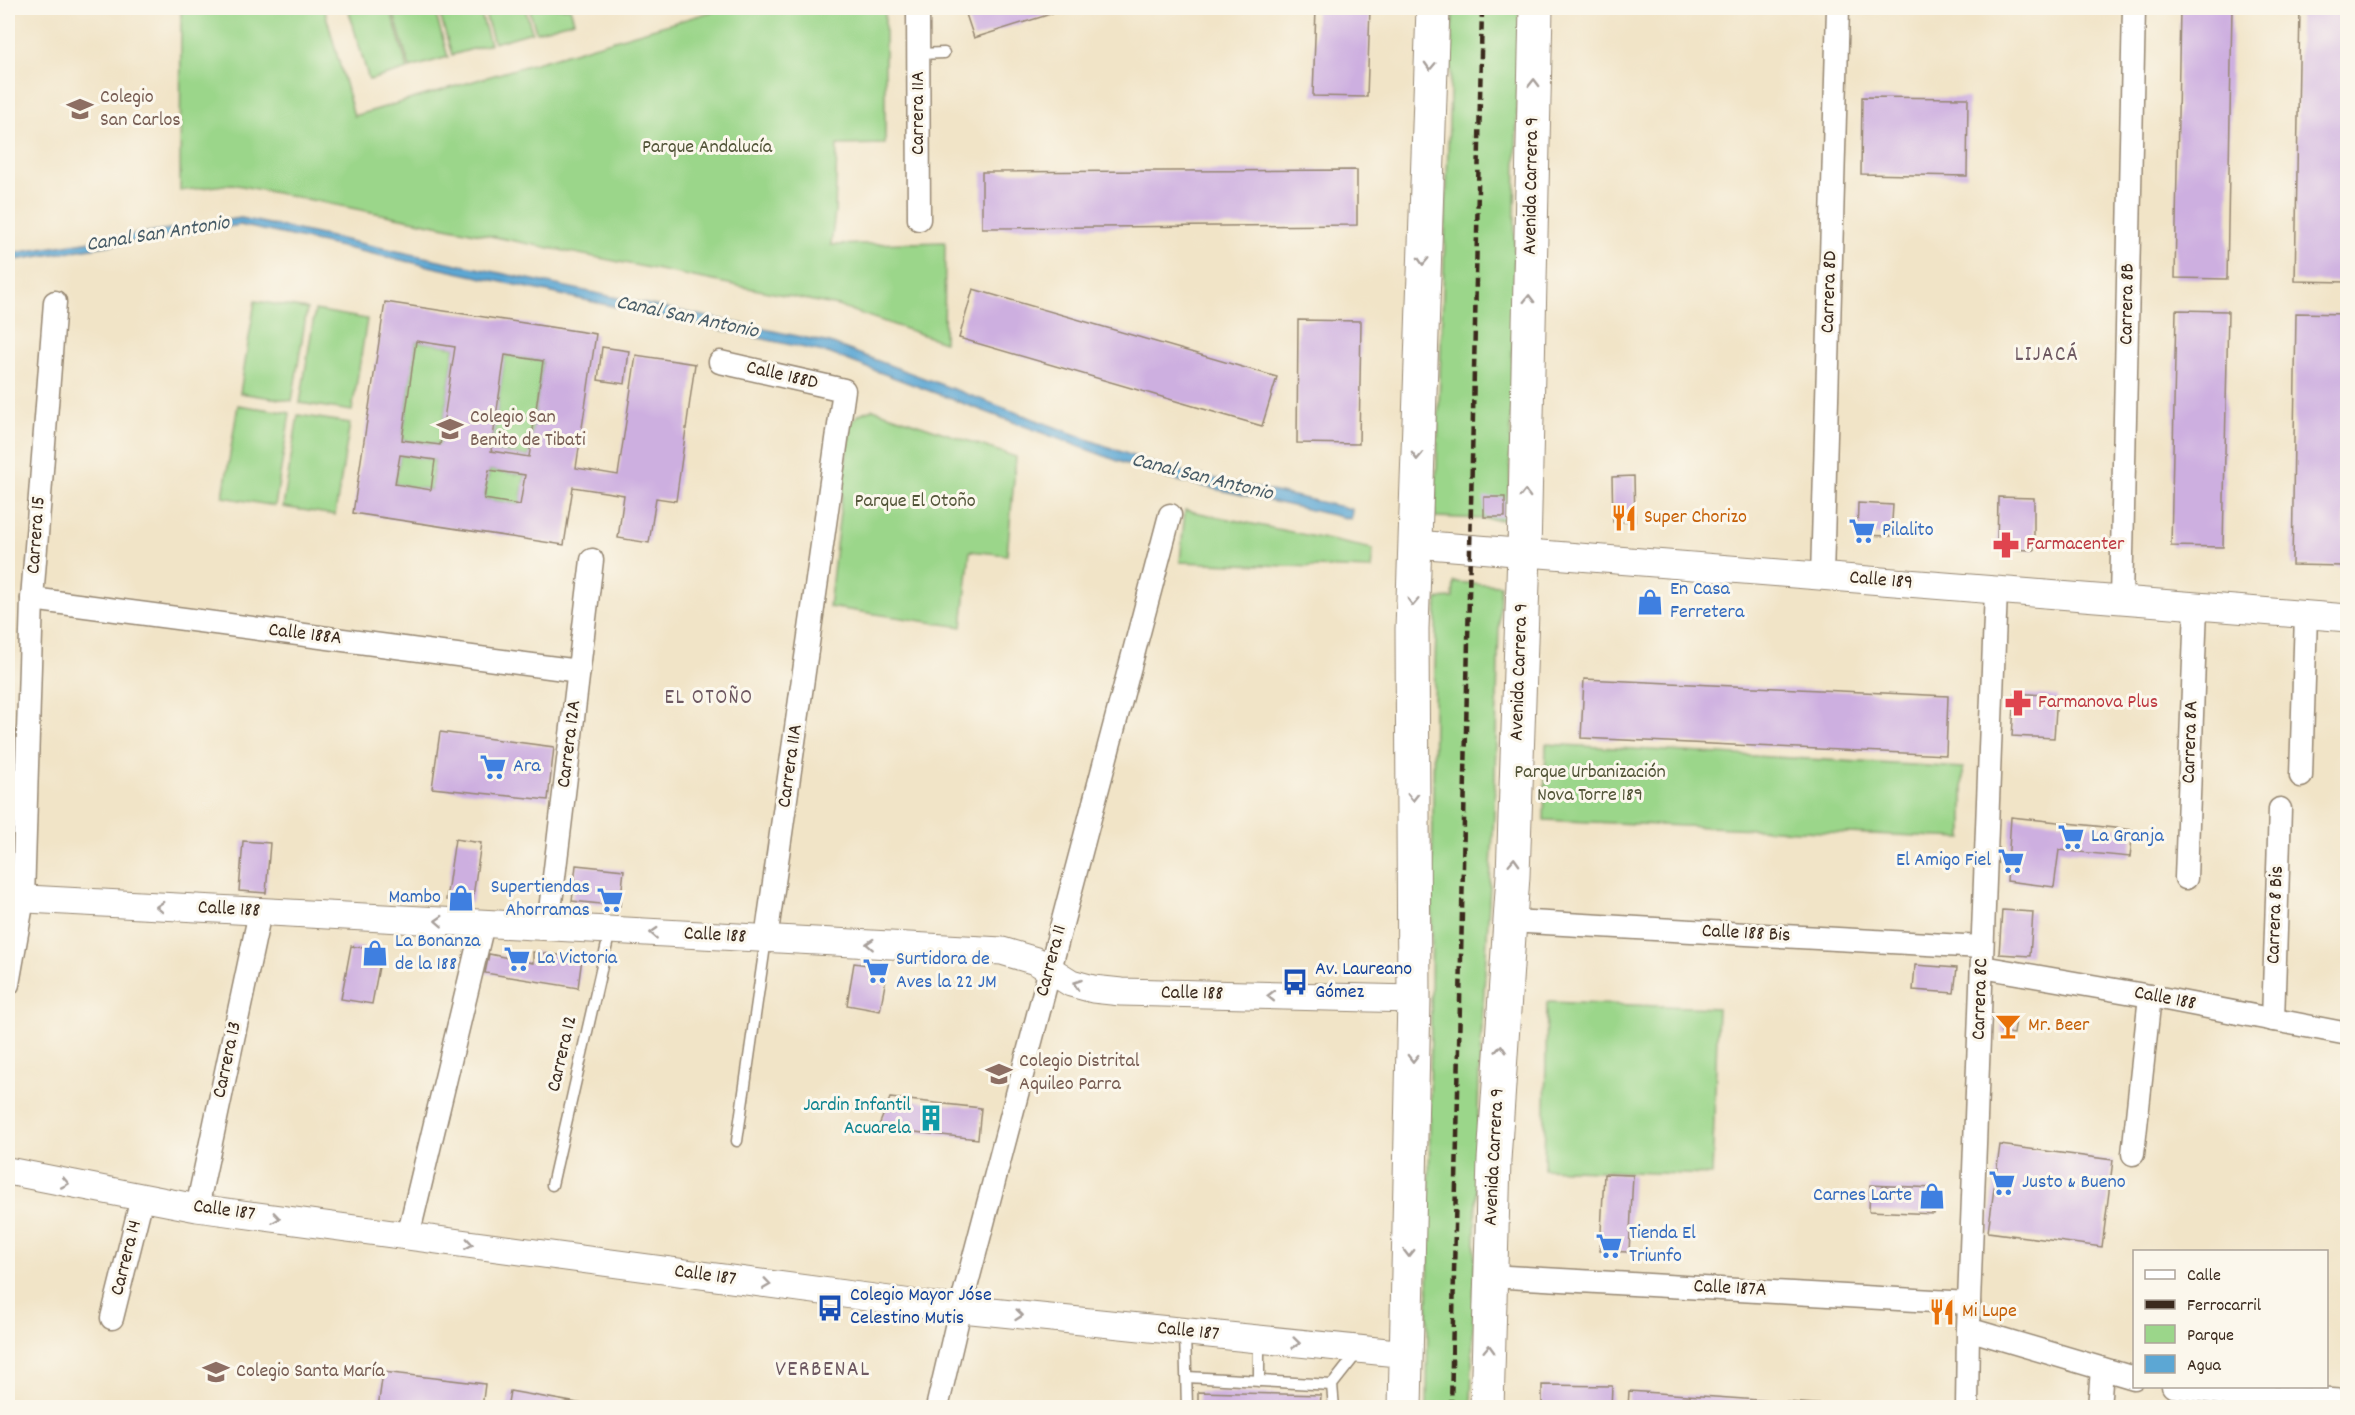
<svg xmlns="http://www.w3.org/2000/svg" width="2355" height="1415" viewBox="0 0 2355 1415" font-family="Dekko,sans-serif">
<style>
.green{fill:#9bd68a;stroke:#6b8054;stroke-width:1.5}
.water{fill:#5ca7d4;stroke:#4c6879;stroke-width:1.5}
.building{fill:#cdafe0;fill-rule:evenodd}
.lines{fill:none;stroke-linecap:round;stroke-linejoin:round}
.service-casing{stroke:#968772;stroke-width:13}
.minor-casing{stroke:#968772;stroke-width:25}
.tertiary-casing{stroke:#968772;stroke-width:29}
.primary-casing{stroke:#968772;stroke-width:35}
.service{stroke:#fff;stroke-width:10}
.minor{stroke:#fff;stroke-width:22}
.tertiary{stroke:#fff;stroke-width:27}
.primary{stroke:#fff;stroke-width:33}
.rail{stroke:#3b2a1e;stroke-width:4.5;stroke-dasharray:9 4.5;stroke-linecap:butt}
.oneway{stroke:#a79f9a}
.labels{text-anchor:middle;dominant-baseline:central;stroke-width:6;stroke-linejoin:round;paint-order:stroke}
.education-label{font-size:20px;fill:#785e54;stroke:#fbf7ec;text-anchor:start}
.street-label{font-size:20px;fill:#3b2a1e;stroke:#fbf7ec}
.park-label{font-size:20px;fill:#535539;stroke:#fbf7ec}
.food-label{font-size:20px;fill:#c56008;stroke:#fbf7ec;text-anchor:start}
.shop-label{font-size:20px;fill:#366cbe;stroke:#fbf7ec;text-anchor:start}
.health-label{font-size:20px;fill:#be3a42;stroke:#fbf7ec;text-anchor:start}
.transit-label{font-size:20px;fill:#164399;stroke:#fbf7ec;text-anchor:start}
.culture-label{font-size:20px;fill:#0d838f;stroke:#fbf7ec;text-anchor:end}
.water-label{font-size:21px;font-style:italic;fill:#485c67;stroke:#fbf7ec}
.neighbourhood-label{font-size:21px;letter-spacing:1.5px;fill:#6e5962;stroke:#fbf7ec}
.quarter-label{font-size:22px;letter-spacing:1.5px;fill:#6e5962;stroke:#fbf7ec}
</style>
<rect width="100%" height="100%" fill="#fbf7ec"/>
<filter id="ink" filterUnits="userSpaceOnUse"><feTurbulence type="fractalNoise" baseFrequency=".0167" numOctaves="2"/><feDisplacementMap in="SourceGraphic" scale="12" xChannelSelector="R" yChannelSelector="G"/><feConvolveMatrix kernelMatrix="1 2 1 2 8 2 1 2 1" color-interpolation-filters="sRGB"/></filter>
<filter id="wash" filterUnits="userSpaceOnUse"><feTurbulence type="fractalNoise" baseFrequency=".008" numOctaves="4" result="noise"/><feDisplacementMap in="SourceGraphic" scale="24" xChannelSelector="R" yChannelSelector="G"/><feGaussianBlur stdDeviation="1.35" result="paint"/><feColorMatrix in="noise" values="0 0 0 0 0 0 0 0 0 0 0 0 0 0 0 0 0 1.4 0 .05"/><feComposite in="paint" operator="in"/></filter>
<g filter="url(#wash)">
<rect width="100%" height="100%" fill="#f1e4c7"/>
<!-- green -->
<g class="green">
<polygon points="181,8 324,8 354,116 724,8 885,8 885,144 837,145 835,212 831,245 945,242 944,342 838,306 232,184 180,191"/>
<polygon points="348,8 390,8 408,69 369,80"/>
<polygon points="392,8 434,8 448,57 410,68"/>
<polygon points="438,8 479,8 490,44 452,55"/>
<polygon points="483,8 525,8 532,32 494,43"/>
<polygon points="529,8 570,8 574,21 536,32"/>
<polygon points="1453,8 1519,8 1509,520 1435,517"/>
<polygon points="255,301 307,309 292,401 240,393"/>
<polygon points="315,310 367,319 352,411 300,403"/>
<polygon points="416,341 455,347 440,445 402,440"/>
<polygon points="505,355 543,361 529,457 491,451"/>
<polygon points="238,405 290,413 275,506 223,497"/>
<path d="M873,409L1016,457L1007,555L970,551L962,627L829,607L850,425C856,415 862,412 873,409Z"/>
<polygon points="298,415 350,423 335,515 283,507"/>
<polygon points="400,455 435,460 431,490 395,484"/>
<polygon points="489,470 525,475 520,505 484,499"/>
<polygon points="1185,510 1373,549 1371,569 1180,562"/>
<polygon points="1454,582 1500,585 1494,816 1479,1076 1471,1407 1427,1408 1434,702 1437,599 1453,598"/>
<polygon points="1546,744 1963,768 1963,838 1544,820"/>
<polygon points="1547,1002 1718,1008 1712,1175 1544,1169"/>
</g>
<!-- water -->
<polygon class="water" points="241,218 830,343 1162,467 1352,509 1351,519 1161,477 828,353 240,225 8,261 8,254"/>
<g id="blocks">
<!-- building -->
<g class="building">
<polygon points="964,8 1070,8 974,38"/>
<polygon points="1316,8 1370,8 1367,97 1313,96"/>
<polygon points="2180,8 2232,8 2227,279 2175,278"/>
<polygon points="2300,8 2348,8 2347,282 2295,281"/>
<polygon points="1862,97 1968,98 1967,176 1861,174"/>
<polygon points="1357,170 1357,225 982,228 982,172"/>
<polygon points="973,289 1277,377 1262,426 959,338"/>
<path d="M385,302L596,334L576,468L618,475L636,355L695,364L676,501L656,498L649,543L618,538L624,495L573,487L564,545L353,513ZM416,341L455,347L440,445L402,440ZM505,355L543,361L529,457L491,451ZM400,455L435,460L431,490L395,484ZM489,470L525,475L520,505L484,499Z"/>
<polygon points="2176,310 2228,311 2223,547 2171,546"/>
<polygon points="2296,313 2348,314 2344,566 2292,565"/>
<polygon points="1298,320 1361,321 1359,444 1297,443"/>
<polygon points="602,347 629,351 625,384 598,380"/>
<polygon points="1634,476 1635,522 1613,522 1612,477"/>
<rect x="1484" y="497" width="21" height="20"/>
<polygon points="1998,497 2034,498 2034,550 1997,549"/>
<polygon points="1858,503 1893,505 1891,536 1857,535"/>
<polygon points="1584,679 1948,696 1946,755 1581,738"/>
<polygon points="2015,693 2057,696 2054,738 2012,736"/>
<polygon points="440,732 554,747 548,800 432,788"/>
<polygon points="2011,817 2133,830 2130,857 2059,850 2054,887 2007,881"/>
<polygon points="455,839 481,843 472,903 446,900"/>
<polygon points="243,841 270,843 266,893 239,891"/>
<polygon points="576,865 624,870 620,906 572,901"/>
<polygon points="2002,910 2033,912 2030,956 1999,954"/>
<polygon points="351,946 382,951 372,1004 341,999"/>
<polygon points="533,952 582,958 578,988 485,973 489,954 533,963"/>
<polygon points="854,963 888,968 880,1011 847,1005"/>
<polygon points="1915,965 1957,968 1954,993 1913,990"/>
<polygon points="2003,1017 2016,1019 2014,1034 2001,1032"/>
<polygon points="890,1098 981,1108 978,1139 878,1128"/>
<polygon points="2000,1145 2113,1160 2102,1247 1988,1232"/>
<polygon points="1604,1174 1633,1175 1629,1252 1600,1251"/>
<polygon points="1870,1185 1935,1188 1934,1214 1869,1211"/>
<polygon points="383,1372 485,1384 482,1408 378,1408"/>
<polygon points="1542,1385 1612,1386 1611,1408 1542,1408"/>
<polygon points="510,1391 594,1406 594,1408 507,1408"/>
<polygon points="1629,1391 1844,1406 1844,1408 1628,1408"/>
<polygon points="1198,1392 1321,1395 1320,1408 1198,1408"/>
</g>
</g>
</g>
<g filter="url(#ink)">
<use href="#blocks" fill-opacity="0" stroke="#968772" stroke-width="1.5"/>
<g class="lines">
<!-- service casing -->
<g class="service-casing">
<g id="service">
<polyline points="918,54 944,53"/>
<polyline points="737,1141 766,939"/>
<polyline points="552,1185 610,931"/>
<polyline points="1185,1333 1187,1408"/>
<polyline points="1187,1377 1332,1385"/>
<polyline points="1259,1381 1259,1339"/>
<polyline points="1334,1408 1332,1385 1358,1352"/>
</g>
</g>
<!-- minor casing -->
<g class="minor-casing">
<g id="minor">
<polyline points="918,8 919,219"/>
<polyline points="720,362 844,390 766,939"/>
<polyline points="1822,577 1838,8"/>
<polyline points="32,599 579,671"/>
<polyline points="2121,600 2134,8"/>
<polyline points="2301,776 2306,615"/>
<polyline points="2186,878 2196,606"/>
<polyline points="1510,921 1982,947"/>
<polyline points="548,927 592,560"/>
<polyline points="1982,967 2150,996 2348,1034"/>
<polyline points="8,984 23,899 32,599 55,302"/>
<polyline points="2273,1020 2280,809"/>
<polyline points="2133,1154 2150,996"/>
<polyline points="197,1208 260,912"/>
<polyline points="408,1236 483,924"/>
<polyline points="1490,1276 1969,1303"/>
<polyline points="112,1318 142,1198"/>
<polyline points="1968,1329 2134,1378"/>
<polyline points="2173,1386 2227,1394 2348,1401"/>
<polyline points="937,1408 960,1310 1170,515"/>
<polyline points="1967,1408 1968,1329 1996,590"/>
<polyline points="2099,1408 2102,1369"/>
</g>
</g>
<!-- tertiary casing -->
<g class="tertiary-casing">
<g id="tertiary">
<polyline points="1415,544 2348,618"/>
<polyline points="8,898 1002,951 1036,961 1071,983 1093,989 1121,992 1414,999"/>
<polyline points="8,1171 197,1208 942,1307 1407,1354"/>
</g>
</g>
<!-- primary casing -->
<g class="primary-casing">
<g id="primary">
<polyline points="1405,1408 1414,999 1412,629 1433,8"/>
<polyline points="1487,1408 1494,1160 1513,876 1524,553 1536,8"/>
</g>
</g>
<!-- service -->
<use href="#service" class="service"/>
<!-- minor -->
<use href="#minor" class="minor"/>
<!-- tertiary -->
<use href="#tertiary" class="tertiary"/>
<!-- primary -->
<use href="#primary" class="primary"/>
<!-- rail -->
<polyline class="rail" points="1451,1408 1482,8"/>
</g>
<!-- one-way arrows -->
<defs><path id="oneway-chevron" d="M-2-3.5L2.5 0L-2 3.5" fill="none" stroke-width="1.6" stroke-linecap="round" stroke-linejoin="round" transform="scale(1.5)"/></defs>
<g class="oneway">
<use href="#oneway-chevron" transform="translate(1430 66) rotate(92)"/>
<use href="#oneway-chevron" transform="translate(1534 83) rotate(-89)"/>
<use href="#oneway-chevron" transform="translate(1423 261) rotate(92)"/>
<use href="#oneway-chevron" transform="translate(1529 299) rotate(-89)"/>
<use href="#oneway-chevron" transform="translate(1417 456) rotate(92)"/>
<use href="#oneway-chevron" transform="translate(1525 494) rotate(-89)"/>
<use href="#oneway-chevron" transform="translate(1413 602) rotate(92)"/>
<use href="#oneway-chevron" transform="translate(1413 797) rotate(90)"/>
<use href="#oneway-chevron" transform="translate(1514 862) rotate(-88)"/>
<use href="#oneway-chevron" transform="translate(160 907) rotate(-177)"/>
<use href="#oneway-chevron" transform="translate(439 921) rotate(-177)"/>
<use href="#oneway-chevron" transform="translate(654 933) rotate(-177)"/>
<use href="#oneway-chevron" transform="translate(870 944) rotate(-177)"/>
<use href="#oneway-chevron" transform="translate(1077 984) rotate(-161)"/>
<use href="#oneway-chevron" transform="translate(1271 996) rotate(-179)"/>
<use href="#oneway-chevron" transform="translate(1501 1049) rotate(-86)"/>
<use href="#oneway-chevron" transform="translate(1413 1058) rotate(91)"/>
<use href="#oneway-chevron" transform="translate(65 1183) rotate(11)"/>
<use href="#oneway-chevron" transform="translate(276 1218) rotate(8)"/>
<use href="#oneway-chevron" transform="translate(469 1244) rotate(8)"/>
<use href="#oneway-chevron" transform="translate(1409 1253) rotate(91)"/>
<use href="#oneway-chevron" transform="translate(767 1284) rotate(8)"/>
<use href="#oneway-chevron" transform="translate(1019 1315) rotate(6)"/>
<use href="#oneway-chevron" transform="translate(1296 1343) rotate(6)"/>
<use href="#oneway-chevron" transform="translate(1489 1349) rotate(-88)"/>
</g>
</g>
<!-- icons -->
<defs>
<g id="school-bare" transform="scale(2.07)"><path d="M0-5L7-2L0 1L-7-2ZM-4 1L0 2.5L4 1V4Q0 6-4 4Z" fill="#8d6e63" stroke="#fbf7ec" stroke-width="2.5" paint-order="stroke"/></g>
<g id="restaurant-bare" transform="scale(2.07)"><path d="M-5-6h1v4h1v-4h1v4h1v-4h1v5L-1.5 .5V6h-2V.5L-5-1ZM5-6V6H3V1.5H1.5Q1.5-4 5-6Z" fill="#e8710a" stroke="#fbf7ec" stroke-width="2.5" paint-order="stroke"/></g>
<g id="supermarket-bare" transform="scale(2.07)"><path d="M-6-5.5h2.5l.6 2H6L4.5 2H-2.5L-4.4-4H-6ZM-1.5 3.2a1.3 1.3 0 1 0 .1 0ZM3 3.2a1.3 1.3 0 1 0 .1 0Z" fill="#3f7fe0" stroke="#fbf7ec" stroke-width="2.5" paint-order="stroke"/></g>
<g id="pharmacy-bare" transform="scale(2.07)"><path d="M-2-6h4v4h4v4h-4v4h-4v-4h-4v-4h4Z" fill="#e0444e" stroke="#fbf7ec" stroke-width="2.5" paint-order="stroke"/></g>
<g id="shop-bare" transform="scale(2.07)"><path d="M-5-2.5h2.3a2.7 3.5 0 0 1 5.4 0H5L5.5 6h-11ZM-1.5-2.5h3a1.5 2.3 0 0 0-3 0Z" fill="#3f7fe0" stroke="#fbf7ec" stroke-width="2.5" paint-order="stroke"/></g>
<g id="bus-bare" transform="scale(2.07)"><path d="M-5-6H5V4H4V6H2V4H-2V6H-4V4H-5ZM-3.5-4V0h7V-4ZM-3.5 1.2v1.5H-2V1.2ZM2 1.2v1.5H3.5V1.2Z" fill="#1a4fb4" stroke="#fbf7ec" stroke-width="2.5" paint-order="stroke"/></g>
<g id="bar-bare" transform="scale(2.07)"><path d="M-6-5H6L.8 .8V4.5H3.5V6h-7V4.5H-.8V.8Z" fill="#e8710a" stroke="#fbf7ec" stroke-width="2.5" paint-order="stroke"/></g>
<g id="university-bare" transform="scale(2.07)"><path d="M0-5L7-2L0 1L-7-2ZM-4 1L0 2.5L4 1V4Q0 6-4 4Z" fill="#8d6e63" stroke="#fbf7ec" stroke-width="2.5" paint-order="stroke"/></g>
<g id="building-bare" transform="scale(2.07)"><path d="M-4-6H4V6H1V3H-1V6H-4ZM-2.5-4.3h1.7v1.8h-1.7ZM.8-4.3h1.7v1.8H.8ZM-2.5-1h1.7V.8h-1.7ZM.8-1h1.7V.8H.8Z" fill="#0f9aa8" stroke="#fbf7ec" stroke-width="2.5" paint-order="stroke"/></g>
</defs>
<g fill-rule="evenodd">
<use href="#school-bare" x="80" y="109"/>
<use href="#school-bare" x="450" y="429"/>
<use href="#restaurant-bare" x="1624" y="518"/>
<use href="#supermarket-bare" x="1862" y="531"/>
<use href="#pharmacy-bare" x="2006" y="545"/>
<use href="#shop-bare" x="1650" y="602"/>
<use href="#pharmacy-bare" x="2018" y="703"/>
<use href="#supermarket-bare" x="493" y="767"/>
<use href="#supermarket-bare" x="2071" y="837"/>
<use href="#supermarket-bare" x="2011" y="861"/>
<use href="#shop-bare" x="461" y="898"/>
<use href="#supermarket-bare" x="610" y="900"/>
<use href="#shop-bare" x="375" y="953"/>
<use href="#supermarket-bare" x="517" y="959"/>
<use href="#supermarket-bare" x="876" y="971"/>
<use href="#bus-bare" x="1295" y="982"/>
<use href="#bar-bare" x="2008" y="1026"/>
<use href="#university-bare" x="999" y="1074"/>
<use href="#building-bare" x="931" y="1118"/>
<use href="#supermarket-bare" x="2002" y="1183"/>
<use href="#shop-bare" x="1932" y="1196"/>
<use href="#supermarket-bare" x="1609" y="1246"/>
<use href="#bus-bare" x="830" y="1308"/>
<use href="#restaurant-bare" x="1942" y="1312"/>
<use href="#school-bare" x="216" y="1372"/>
</g>
<g class="labels">
<!-- education labels -->
<g class="education-label">
<text x="100" y="98">Colegio<tspan x="100" dy="23">San Carlos</tspan></text>
<text x="470" y="418">Colegio San<tspan x="470" dy="23">Benito de Tibati</tspan></text>
<text x="1019" y="1062">Colegio Distrital<tspan x="1019" dy="23">Aquileo Parra</tspan></text>
<text x="236" y="1372">Colegio Santa María</text>
</g>
<!-- street labels -->
<g class="street-label">
<text transform="translate(919 113) rotate(-90)">Carrera 11A</text>
<text transform="translate(1532 186) rotate(-89)">Avenida Carrera 9</text>
<text transform="translate(1830 292) rotate(-88)">Carrera 8D</text>
<text transform="translate(2128 304) rotate(-89)">Carrera 8B</text>
<text transform="translate(782 376) rotate(13)">Calle 188D</text>
<text transform="translate(37 535) rotate(-86)">Carrera 15</text>
<text transform="translate(1881 581) rotate(5)">Calle 189</text>
<text transform="translate(305 635) rotate(7)">Calle 188A</text>
<text transform="translate(1520 672) rotate(-88)">Avenida Carrera 9</text>
<text transform="translate(2191 742) rotate(-88)">Carrera 8A</text>
<text transform="translate(570 744) rotate(-83)">Carrera 12A</text>
<text transform="translate(791 766) rotate(-82)">Carrera 11A</text>
<text transform="translate(229 910) rotate(3)">Calle 188</text>
<text transform="translate(2276 915) rotate(-88)">Carrera 8 Bis</text>
<text transform="translate(1746 934) rotate(3)">Calle 188 Bis</text>
<text transform="translate(715 936) rotate(3)">Calle 188</text>
<text transform="translate(1052 961) rotate(-75)">Carrera 11</text>
<text transform="translate(1192 994) rotate(1)">Calle 188</text>
<text transform="translate(1981 999) rotate(-88)">Carrera 8C</text>
<text transform="translate(2165 999) rotate(11)">Calle 188</text>
<text transform="translate(563 1054) rotate(-77)">Carrera 12</text>
<text transform="translate(228 1060) rotate(-78)">Carrera 13</text>
<text transform="translate(1495 1157) rotate(-87)">Avenida Carrera 9</text>
<text transform="translate(224 1211) rotate(8)">Calle 187</text>
<text transform="translate(127 1258) rotate(-76)">Carrera 14</text>
<text transform="translate(705 1276) rotate(8)">Calle 187</text>
<text transform="translate(1730 1289) rotate(3)">Calle 187A</text>
<text transform="translate(1188 1332) rotate(6)">Calle 187</text>
</g>
<!-- park labels -->
<g class="park-label">
<text x="707" y="148">Parque Andalucía</text>
<text x="915" y="502">Parque El Otoño</text>
<text x="1590" y="773">Parque Urbanización<tspan x="1590" dy="23">Nova Torre 189</tspan></text>
</g>
<!-- food labels -->
<g class="food-label">
<text x="1644" y="518">Super Chorizo</text>
<text x="2028" y="1026">Mr. Beer</text>
<text x="1962" y="1312">Mi Lupe</text>
</g>
<!-- shop labels -->
<g class="shop-label">
<text x="1882" y="531">Pilalito</text>
<text x="1670" y="590">En Casa<tspan x="1670" dy="23">Ferretera</tspan></text>
<text x="513" y="767">Ara</text>
<text x="2091" y="837">La Granja</text>
<text x="1991" y="861" text-anchor="end">El Amigo Fiel</text>
<text x="590" y="888" text-anchor="end">Supertiendas<tspan x="590" dy="23">Ahorramas</tspan></text>
<text x="441" y="898" text-anchor="end">Mambo</text>
<text x="395" y="942">La Bonanza<tspan x="395" dy="23">de la 188</tspan></text>
<text x="537" y="959">La Victoria</text>
<text x="896" y="960">Surtidora de<tspan x="896" dy="23">Aves la 22 JM</tspan></text>
<text x="2022" y="1183">Justo &amp; Bueno</text>
<text x="1912" y="1196" text-anchor="end">Carnes Larte</text>
<text x="1629" y="1234">Tienda El<tspan x="1629" dy="23">Triunfo</tspan></text>
</g>
<!-- health labels -->
<g class="health-label">
<text x="2026" y="545">Farmacenter</text>
<text x="2038" y="703">Farmanova Plus</text>
</g>
<!-- transit labels -->
<g class="transit-label">
<text x="1315" y="970">Av. Laureano<tspan x="1315" dy="23">Gómez</tspan></text>
<text x="850" y="1296">Colegio Mayor Jóse<tspan x="850" dy="23">Celestino Mutis</tspan></text>
</g>
<!-- culture labels -->
<g class="culture-label">
<text x="911" y="1106">Jardin Infantil<tspan x="911" dy="23">Acuarela</tspan></text>
</g>
<!-- water labels -->
<g class="water-label">
<text transform="translate(158 235) rotate(-9)">Canal San Antonio</text>
<text transform="translate(687 318) rotate(12)">Canal San Antonio</text>
<text transform="translate(1202 478) rotate(14)">Canal San Antonio</text>
</g>
<!-- neighbourhood labels -->
<g class="neighbourhood-label">
<text x="2047" y="356">LIJACÁ</text>
<text x="709" y="699">EL OTOÑO</text>
</g>
<!-- quarter labels -->
<g class="quarter-label">
<text x="823" y="1370">VERBENAL</text>
</g>
</g>
<!-- margin -->
<rect width="2355" height="1415" fill="none" stroke="#fbf7ec" stroke-width="30"/>
<!-- legend -->
<rect x="2133" y="1250" width="195" height="138" fill="#fbf7ec" stroke="#aea59a" stroke-width="1.5"/>
<rect x="2145" y="1270" width="30" height="9" fill="#ffffff" stroke="#aea59a" stroke-width="1.5"/>
<text x="2187" y="1280" font-size="18" fill="#3b2a1e">Calle</text>
<rect x="2145" y="1300" width="30" height="9" fill="#3b2a1e" stroke="#aea59a" stroke-width="1.5"/>
<text x="2187" y="1310" font-size="18" fill="#3b2a1e">Ferrocarril</text>
<rect x="2145" y="1325" width="30" height="18" fill="#9bd68a" stroke="#aea59a" stroke-width="1.5"/>
<text x="2187" y="1340" font-size="18" fill="#3b2a1e">Parque</text>
<rect x="2145" y="1355" width="30" height="18" fill="#5ca7d4" stroke="#aea59a" stroke-width="1.5"/>
<text x="2187" y="1370" font-size="18" fill="#3b2a1e">Agua</text>
</svg>
